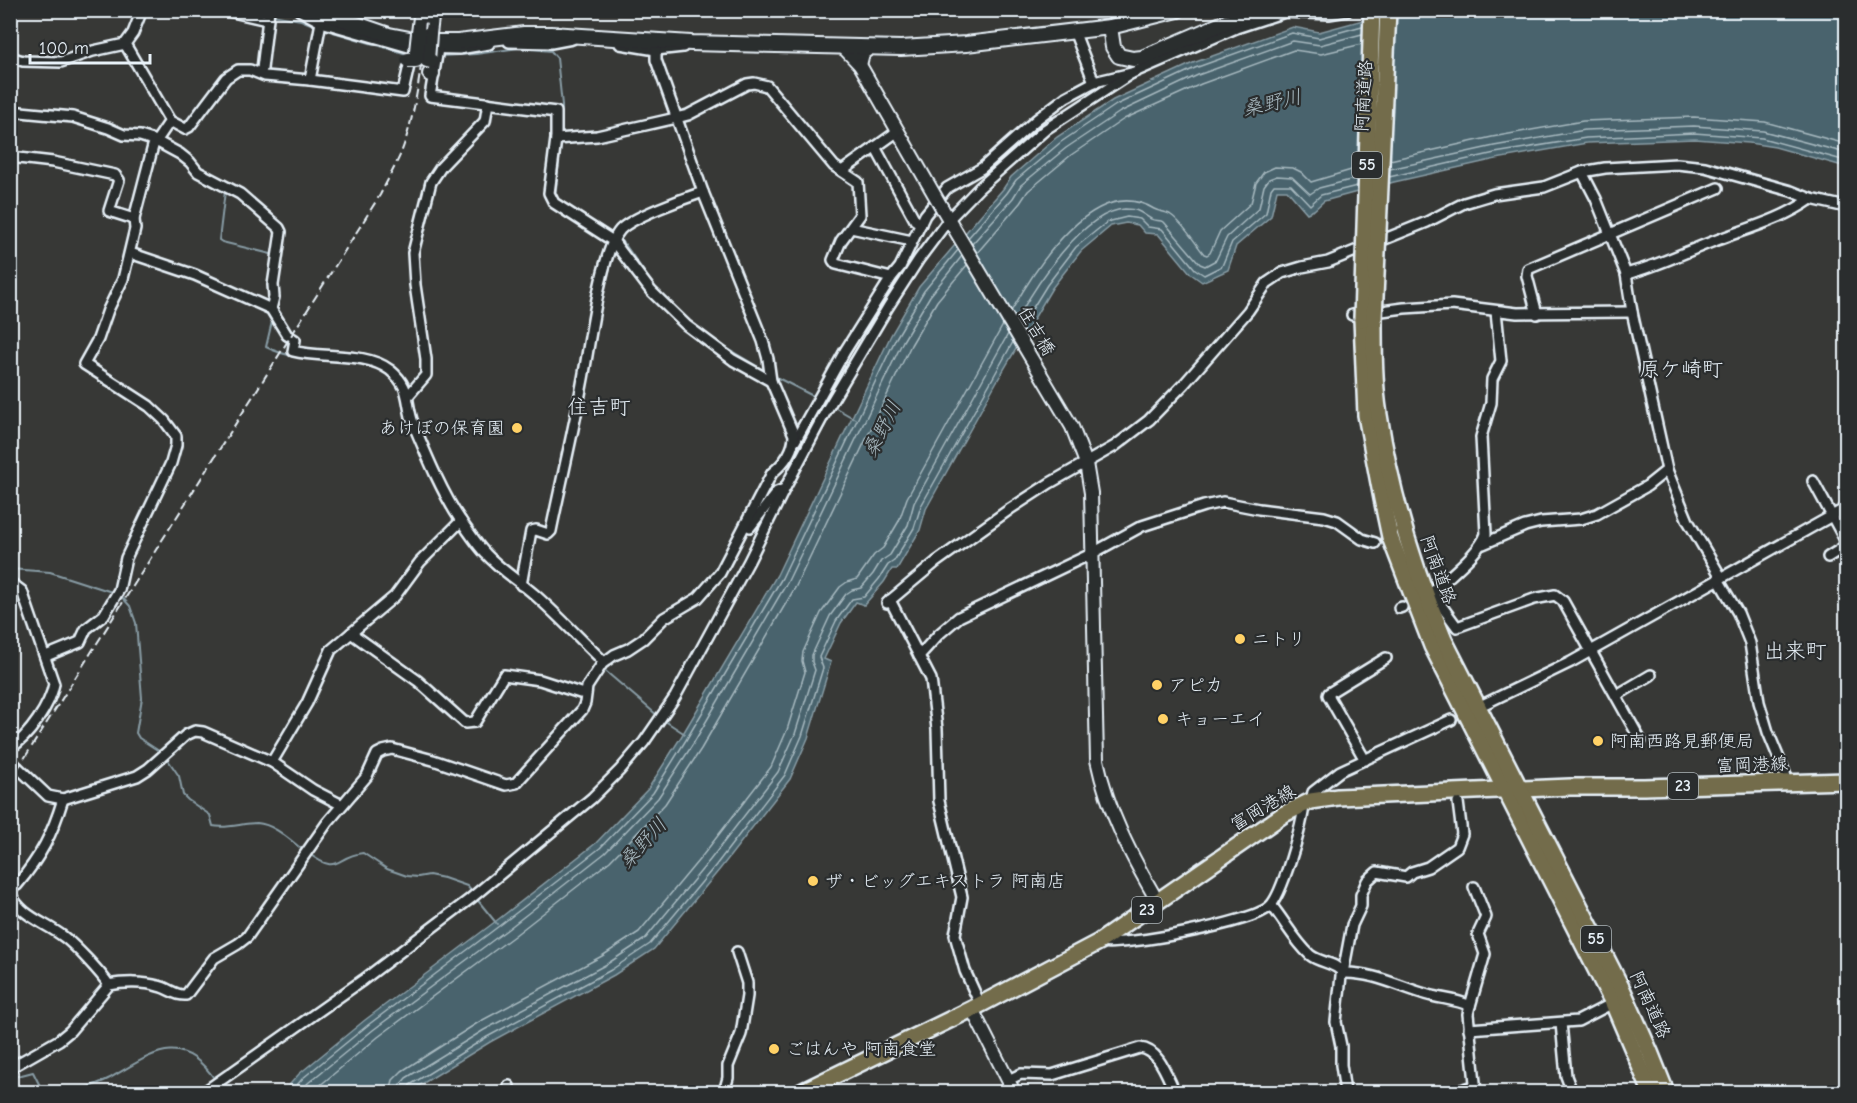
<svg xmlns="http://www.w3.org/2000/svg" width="1857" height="1103" viewBox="0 0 1857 1103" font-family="'Comic Neue','Klee One',sans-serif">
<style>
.water{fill:#48646d;stroke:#889ca5;stroke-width:1.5}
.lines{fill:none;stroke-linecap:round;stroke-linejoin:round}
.shore{stroke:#a8b9c0;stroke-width:1.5}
.stream{stroke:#889ca5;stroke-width:2}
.minor-casing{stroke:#e8f1f8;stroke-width:14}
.tertiary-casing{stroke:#e8f1f8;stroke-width:16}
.secondary-casing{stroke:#e8f1f8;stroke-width:18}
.primary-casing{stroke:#e8f1f8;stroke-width:20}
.trunk-casing{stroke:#e8f1f8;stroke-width:20}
.minor{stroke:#2a2d2e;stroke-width:9}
.tertiary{stroke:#2a2d2e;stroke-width:12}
.secondary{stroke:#2a2d2e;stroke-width:14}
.primary{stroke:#736c4b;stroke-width:15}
.trunk{stroke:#736c4b;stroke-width:15}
.rail{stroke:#e8f1f8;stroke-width:2;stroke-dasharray:9 4.5;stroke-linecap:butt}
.tertiary-bridge-casing{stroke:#e8f1f8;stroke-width:16;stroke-linecap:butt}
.secondary-bridge-casing{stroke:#e8f1f8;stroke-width:18;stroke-linecap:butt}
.trunk-bridge-casing{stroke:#e8f1f8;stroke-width:20;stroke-linecap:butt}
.tertiary-bridge{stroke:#2a2d2e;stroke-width:12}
.secondary-bridge{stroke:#2a2d2e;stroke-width:14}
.trunk-bridge{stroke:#736c4b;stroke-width:15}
.poi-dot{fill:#ffd166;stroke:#2a2d2e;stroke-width:2}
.labels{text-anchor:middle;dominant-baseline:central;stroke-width:4.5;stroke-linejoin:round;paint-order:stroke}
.shield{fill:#2a2d2e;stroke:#afb6bb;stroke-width:1.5}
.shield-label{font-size:16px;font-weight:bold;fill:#e8f1f8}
.street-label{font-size:18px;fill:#e8f1f8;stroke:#2a2d2e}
.poi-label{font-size:18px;fill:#e8f1f8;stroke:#2a2d2e;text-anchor:start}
.water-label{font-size:20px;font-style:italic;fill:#a8b9c0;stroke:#2a2d2e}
.quarter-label{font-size:21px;fill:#e8f1f8;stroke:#2a2d2e}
</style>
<rect width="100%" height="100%" fill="#373836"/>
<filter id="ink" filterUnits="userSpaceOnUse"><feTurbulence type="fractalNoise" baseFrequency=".0167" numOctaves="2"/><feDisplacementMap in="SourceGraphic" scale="12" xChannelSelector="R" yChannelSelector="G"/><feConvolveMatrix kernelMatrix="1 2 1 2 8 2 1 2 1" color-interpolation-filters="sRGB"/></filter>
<g filter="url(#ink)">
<!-- water -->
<polygon class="water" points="1400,10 1846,11 1846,167 1775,147 1749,143 1695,139 1587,143 1496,159 1394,182 1324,201 1314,210 1307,213 1287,190 1277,190 1271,216 1236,246 1228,270 1202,282 1191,274 1158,234 1145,233 1138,225 1126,223 1111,226 1081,251 1052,288 997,381 926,509 920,530 897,569 892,569 884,582 864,605 856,602 841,623 824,659 831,662 808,738 790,779 720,869 654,949 614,975 490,1042 409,1092 283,1092 299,1074 365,1020 500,918 596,843 648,789 681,737 777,575 891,335 919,287 1003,189 1011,177 1057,137 1113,100 1193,63 1293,27 1319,32"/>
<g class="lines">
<!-- shore -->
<g class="shore">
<polyline points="1390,160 1492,137 1583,121 1694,117 1765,122 1846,144"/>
<polyline points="1390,169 1494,146 1585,130 1694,126 1763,131 1846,153"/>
<polyline points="1389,177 1495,153 1586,138 1694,133 1762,138 1846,161"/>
<polyline points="968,238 1007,193 1016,180 1061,142 1116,105 1195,68 1292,33 1319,38 1362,26"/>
<polyline points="972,244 1013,198 1021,185 1066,148 1120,112 1198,75 1293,41 1320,45 1362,34"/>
<polyline points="977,253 1020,203 1028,191 1071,155 1124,119 1201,84 1294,50 1321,54 1362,44"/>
<path d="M1012,310C1036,267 1095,173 1154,209C1159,212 1166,211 1171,215C1184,224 1194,242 1204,254L1207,255L1210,253L1220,231L1251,203L1256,183L1264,172L1275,167L1293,168L1301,172L1311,182L1358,168"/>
<path d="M1017,319C1036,285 1083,211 1125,209C1140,209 1140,213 1151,219C1154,221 1161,220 1164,222L1200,264L1205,266L1216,260L1227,237L1259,208L1264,186L1269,179L1277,176L1292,177L1310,194L1319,188L1358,178"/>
<polyline points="1021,327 1047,285 1076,247 1107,222 1127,217 1140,219 1148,227 1162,229 1195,269 1204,275 1222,266 1232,242 1266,213 1271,189 1274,185 1291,185 1310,205 1321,195 1357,186"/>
<polyline points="291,1092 303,1078 368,1025 503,923 600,848 653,793 686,740 782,578 896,338 924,291 958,250"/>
<polyline points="301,1092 308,1083 373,1030 508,929 605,853 658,798 693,744 788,581 903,341 930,296 962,256"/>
<polyline points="312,1092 378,1037 514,936 610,861 665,804 701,749 796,586 911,345 937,301 967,265"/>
<polyline points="390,1092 393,1080 402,1071 479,1022 602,956 639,932 703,855 771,767 787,730 805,672 802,661 803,652 821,613 840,587 847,582 857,579 874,555 883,548 899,521 907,498 1003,325"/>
<polyline points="399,1092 401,1084 406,1078 484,1030 607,964 645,939 710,860 778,772 795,734 815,670 812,662 812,655 830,616 846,594 852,590 861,588 873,574 881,561 890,555 908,525 914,503 1008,334"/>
<polyline points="407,1092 410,1085 487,1037 611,970 650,944 716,865 785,775 802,736 823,668 819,657 836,621 852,599 864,597 879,579 888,565 894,561 914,528 921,506 1013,342"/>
</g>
<!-- stream -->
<g class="stream">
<polyline points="248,10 266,14"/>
<polyline points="272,15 301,20 318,27"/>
<polyline points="323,29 407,54"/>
<polyline points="440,56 476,54 519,48 551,51 557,58 562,105 562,134"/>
<polyline points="561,143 555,198 613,234"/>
<polyline points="225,191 219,240 222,242 275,255"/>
<polyline points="617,238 624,243 654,286 692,324"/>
<path d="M273,317L266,347C288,358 315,360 339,360"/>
<polyline points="713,340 767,372"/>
<polyline points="387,373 399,387"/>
<polyline points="772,375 815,397"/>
<polyline points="413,397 414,412"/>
<polyline points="834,407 855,419"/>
<polyline points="442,478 452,497"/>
<polyline points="10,569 50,572 115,593"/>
<polyline points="120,595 130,606 136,623 142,698 136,733 139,738 162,753"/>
<polyline points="531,597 599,665"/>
<polyline points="603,669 658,716"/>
<polyline points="662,719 685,734"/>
<path d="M166,757L179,776L183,795L188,800L210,815L213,826C228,829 242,823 257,823C274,824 290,840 303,850"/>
<path d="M308,853C340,877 334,856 363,853L387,869L407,876L418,877L429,875L444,878L467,886L473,893"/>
<polyline points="476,898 497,924"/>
<polyline points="10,1078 33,1072 43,1092"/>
<polyline points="219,1086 224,1092"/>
<path d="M72,1092C84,1088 97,1085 108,1079C151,1055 180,1028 216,1081"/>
</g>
<!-- minor casing -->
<g class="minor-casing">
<g id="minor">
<polyline points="224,10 267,20"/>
<polyline points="299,10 321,22 412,48 459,49 489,44"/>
<polyline points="1074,31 1094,82"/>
<polyline points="509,42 551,43 572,39"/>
<polyline points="125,44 170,121 185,129 189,127 226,78 238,70 250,70 265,76 310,80 403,92 411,57"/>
<polyline points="620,44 656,50 683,47"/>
<polyline points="438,49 430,96 556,112 556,139"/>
<polyline points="10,57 23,61 61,62 93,51 125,44 133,33 142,10"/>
<polyline points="259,72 262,69 269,10"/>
<polyline points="310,80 321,22"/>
<polyline points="10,111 73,117 108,128 124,135 140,136 156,141 180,154 190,162 198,172 240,194 279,228 281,232 273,285 274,297 271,309"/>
<polyline points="875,147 915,220 921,224"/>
<polyline points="10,157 53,162 115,175 119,180 109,211 134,219"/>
<polyline points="842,171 898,131"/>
<polyline points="1582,172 1596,199 1626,274 1632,312 1667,470 1688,521 1721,577"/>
<polyline points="851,228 912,241"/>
<path d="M130,253L195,275L271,309L287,335L295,340L293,351C323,359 365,351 390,370C412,388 405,401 413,423C426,454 442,493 461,521C469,532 477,545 486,554C501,570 519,581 535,595C559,616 581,640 604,662"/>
<path d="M1626,274C1658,266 1687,251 1717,240C1749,228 1783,219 1811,199"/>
<polyline points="1537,314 1527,276 1528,269 1718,188"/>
<polyline points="1352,315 1404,308 1452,305 1517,313 1632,312"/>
<polyline points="771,381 733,360 686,325 651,291 613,241 554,203 549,193 556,139 597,136 676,118 688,115 747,84 754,83 767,86 834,166 858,182 860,215 841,241 833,260 836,264 891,278"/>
<polyline points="408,396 426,375 426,359 415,285 413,253 431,182 441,167 485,121 488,103"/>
<polyline points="795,441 845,351 891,278 900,267 925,215 947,188 982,168 1037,119 1066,97 1094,82 1132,73 1236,28 1285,12 1329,14 1347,11"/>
<polyline points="1813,481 1845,540 1844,547 1828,557"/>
<polyline points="750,527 777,492 782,490"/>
<polyline points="1483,544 1525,526 1541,522 1581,519 1597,514 1647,486 1667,470"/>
<polyline points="1718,579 1738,613 1750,643 1759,702 1768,732 1785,773 1787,783"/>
<path d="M10,582L22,591L54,684C50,705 29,737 10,748"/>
<path d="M521,585L531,531L536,530L548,534L551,531C561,482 573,433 582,384C589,350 600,253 620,230C632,217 685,198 703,192"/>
<polyline points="1434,591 1435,597 1457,627 1534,599 1555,595 1563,601 1641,741"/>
<path d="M1432,593C1447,577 1479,554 1486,534L1481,437L1491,403L1492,379L1501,361L1496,311"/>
<polyline points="890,600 931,679 937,729 939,801 962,897 955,935 965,971 980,1004"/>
<polyline points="887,603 936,562 1010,509 1050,483 1115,446 1149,420 1185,383 1248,311 1267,283 1282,273 1302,267 1328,262 1427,222 1464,203 1494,194 1544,187 1582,172 1605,168 1677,164 1705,167 1791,191 1811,199 1846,207"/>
<polyline points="1399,608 1402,607"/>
<polyline points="351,633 418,681 465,723 475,722 504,675 540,680 580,693 586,693"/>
<polyline points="46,656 80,642 86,629 104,615 119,590 126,558 171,463 176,445 176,436 164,420 149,406 84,364 98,339 108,310 123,279 135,229 134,219 153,146 170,121"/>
<polyline points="919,656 939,634 959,617 1093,553 1142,526 1204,506 1223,502 1259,509 1324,517 1337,521 1362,539 1375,543"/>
<polyline points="1617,695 1651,675"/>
<polyline points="1478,707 1571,662 1846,508"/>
<polyline points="10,760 48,796 63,799 137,776 148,769 186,735 195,731 203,732 272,762 313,790 342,805"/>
<polyline points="1365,760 1328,695 1329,693 1386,658"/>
<polyline points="272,762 307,703 331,650 395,596 420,562 461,521"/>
<polyline points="1311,801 1313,792 1340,771 1451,720"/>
<path d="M10,887L17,885C41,856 52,835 63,799"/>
<path d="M10,893C21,917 45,922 64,937C76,946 101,973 109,985"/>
<path d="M1272,906C1285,922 1294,940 1310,955C1320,963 1335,962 1343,973C1372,972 1398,986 1425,994C1440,999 1457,999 1470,1006L1468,1014L1476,1092"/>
<path d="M1100,942C1124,947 1251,923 1269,907C1282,897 1303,822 1304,804"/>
<polyline points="1470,1006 1485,954 1478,934 1486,917 1474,887"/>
<polyline points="1561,1023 1566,1076 1572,1092"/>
<polyline points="1469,1029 1578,1021 1613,1003"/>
<path d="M10,1068L59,1040L70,1031L109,985C123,982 145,982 158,986C169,988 175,996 186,995L214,958L238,944L247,937L327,823L367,776L377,754L383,751L392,749L433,760L506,785L516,783L582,710L585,703L587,687L602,664L614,655L628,649L643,639L664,618L698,598L720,573L772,473C783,464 794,451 794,435L771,381L768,359L763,341L703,192L656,60V50"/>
<path d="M1008,1080L1021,1074L1052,1075L1140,1048C1160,1050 1167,1077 1175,1092"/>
<polyline points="204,1092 363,980 470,899 592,798 620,770 644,742 675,697 749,561 784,490 826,411 888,307 919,259 949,219 979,188 1046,129 1132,73"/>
<polyline points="508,1092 509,1086"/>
<polyline points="724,1092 728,1078 728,1066 741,1034 747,996 747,983 737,952"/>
<polyline points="1345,1092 1341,1065 1341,1046 1336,1022 1341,976 1343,973 1352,925 1361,906 1361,895 1367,881 1377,872 1406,877 1412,872 1428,867 1457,847 1462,834 1458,802"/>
<polyline points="1455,1092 1474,1086"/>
</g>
</g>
<!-- tertiary casing -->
<g class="tertiary-casing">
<g id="tertiary">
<polyline points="842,46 860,65 863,53 872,47"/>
<polyline points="860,65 903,140"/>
<path d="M942,208L1072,427L1086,463L1091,493L1097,760C1108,812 1131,856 1158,902"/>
<polyline points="972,1009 1014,1092"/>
</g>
</g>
<!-- secondary casing -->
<g class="secondary-casing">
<g id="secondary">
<polyline points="316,10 389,35 425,42 458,42 524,34 551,34 691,43 901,48 966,44 1110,27 1178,10"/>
<polyline points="1110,27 1113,47 1119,56 1133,59 1142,58 1254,10"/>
<polyline points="419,33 422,10"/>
<polyline points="429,34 432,10"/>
<polyline points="430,74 432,74"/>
</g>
</g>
<!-- primary casing -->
<g class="primary-casing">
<polyline id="primary" points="801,1092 972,1009 1099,942 1284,814 1311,801 1338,797 1570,787 1644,787 1846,781"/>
</g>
<!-- trunk casing -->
<g class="trunk-casing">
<g id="trunk">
<polyline points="1362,319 1366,415 1382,499 1390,537 1432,646 1613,1003 1651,1092"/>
<path d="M1374,319C1374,351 1374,384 1379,415C1391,494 1413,567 1444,640L1623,991L1650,1052L1666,1092"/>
</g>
</g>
<!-- minor -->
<use href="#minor" class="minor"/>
<!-- tertiary -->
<use href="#tertiary" class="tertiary"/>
<!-- secondary -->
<use href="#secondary" class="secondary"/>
<!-- primary -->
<use href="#primary" class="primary"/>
<!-- trunk -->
<use href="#trunk" class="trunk"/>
<!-- rail -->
<path class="rail" d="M10,781L380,195C387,181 395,167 401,153C417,112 423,54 427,10"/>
<!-- tertiary-bridge casing -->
<g class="tertiary-bridge-casing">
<polyline id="tertiary-bridge" points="903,140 942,208"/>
</g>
<!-- secondary-bridge casing -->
<g class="secondary-bridge-casing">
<g id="secondary-bridge">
<polyline points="429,34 427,60 431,61"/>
<polyline points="408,60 416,60 419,33"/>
</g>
</g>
<!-- trunk-bridge casing -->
<g class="trunk-bridge-casing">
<g id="trunk-bridge">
<polyline points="1362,319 1372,10"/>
<polyline points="1374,319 1388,10"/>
</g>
</g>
<!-- tertiary-bridge -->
<use href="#tertiary-bridge" class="tertiary-bridge"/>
<!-- secondary-bridge -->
<use href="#secondary-bridge" class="secondary-bridge"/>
<!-- trunk-bridge -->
<use href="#trunk-bridge" class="trunk-bridge"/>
</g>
</g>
<!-- markers -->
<g class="poi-dot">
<circle cx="517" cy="428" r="6"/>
<circle cx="1240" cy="639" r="6"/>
<circle cx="1157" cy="685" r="6"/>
<circle cx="1163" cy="719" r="6"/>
<circle cx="1598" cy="741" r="6"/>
<circle cx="813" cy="881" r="6"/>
<circle cx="774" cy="1049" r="6"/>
</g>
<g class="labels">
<!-- shield labels -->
<g class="shield">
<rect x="1352" y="152" width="30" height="26" rx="4.5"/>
<rect x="1668" y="773" width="30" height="26" rx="4.5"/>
<rect x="1132" y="897" width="30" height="26" rx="4.5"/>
<rect x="1581" y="926" width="30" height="26" rx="4.5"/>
</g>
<g class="shield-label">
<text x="1367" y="165">55</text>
<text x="1683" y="786">23</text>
<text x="1147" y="910">23</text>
<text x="1596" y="939">55</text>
</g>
<!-- street labels -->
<g class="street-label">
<text transform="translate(1364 96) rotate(-87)">阿南道路</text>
<text transform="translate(1036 331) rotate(59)">住吉橋</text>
<text transform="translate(1438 570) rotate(70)">阿南道路</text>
<text transform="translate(1752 765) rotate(-2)">富岡港線</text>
<text transform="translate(1263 808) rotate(-31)">富岡港線</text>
<text transform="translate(1650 1005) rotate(65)">阿南道路</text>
</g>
<!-- poi labels -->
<g class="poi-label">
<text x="505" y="428" text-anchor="end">あけぼの保育園</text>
<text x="1252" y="639">ニトリ</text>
<text x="1169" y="685">アピカ</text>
<text x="1175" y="719">キョーエイ</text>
<text x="1610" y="741">阿南西路見郵便局</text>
<text x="825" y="881">ザ・ビッグエキストラ 阿南店</text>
<text x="786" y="1049">ごはんや 阿南食堂</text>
</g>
<!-- water labels -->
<g class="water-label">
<text transform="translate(1272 103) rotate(-13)">桑野川</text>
<text transform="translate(882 429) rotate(-63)">桑野川</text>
<text transform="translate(643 843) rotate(-48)">桑野川</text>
</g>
<!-- quarter labels -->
<g class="quarter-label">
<text x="1681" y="369">原ケ崎町</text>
<text x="599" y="407">住吉町</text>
<text x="1795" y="651">出来町</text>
</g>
</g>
<!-- margin -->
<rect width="1857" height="1103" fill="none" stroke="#2a2d2e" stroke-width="36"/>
<rect x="18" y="18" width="1821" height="1067" fill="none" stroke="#e8f1f8" stroke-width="2" filter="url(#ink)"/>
<!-- scale -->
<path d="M30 54v9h120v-9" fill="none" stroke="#e8f1f8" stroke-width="3"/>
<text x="39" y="54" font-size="18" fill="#e8f1f8" stroke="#2a2d2e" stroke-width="4.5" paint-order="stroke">100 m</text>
</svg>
